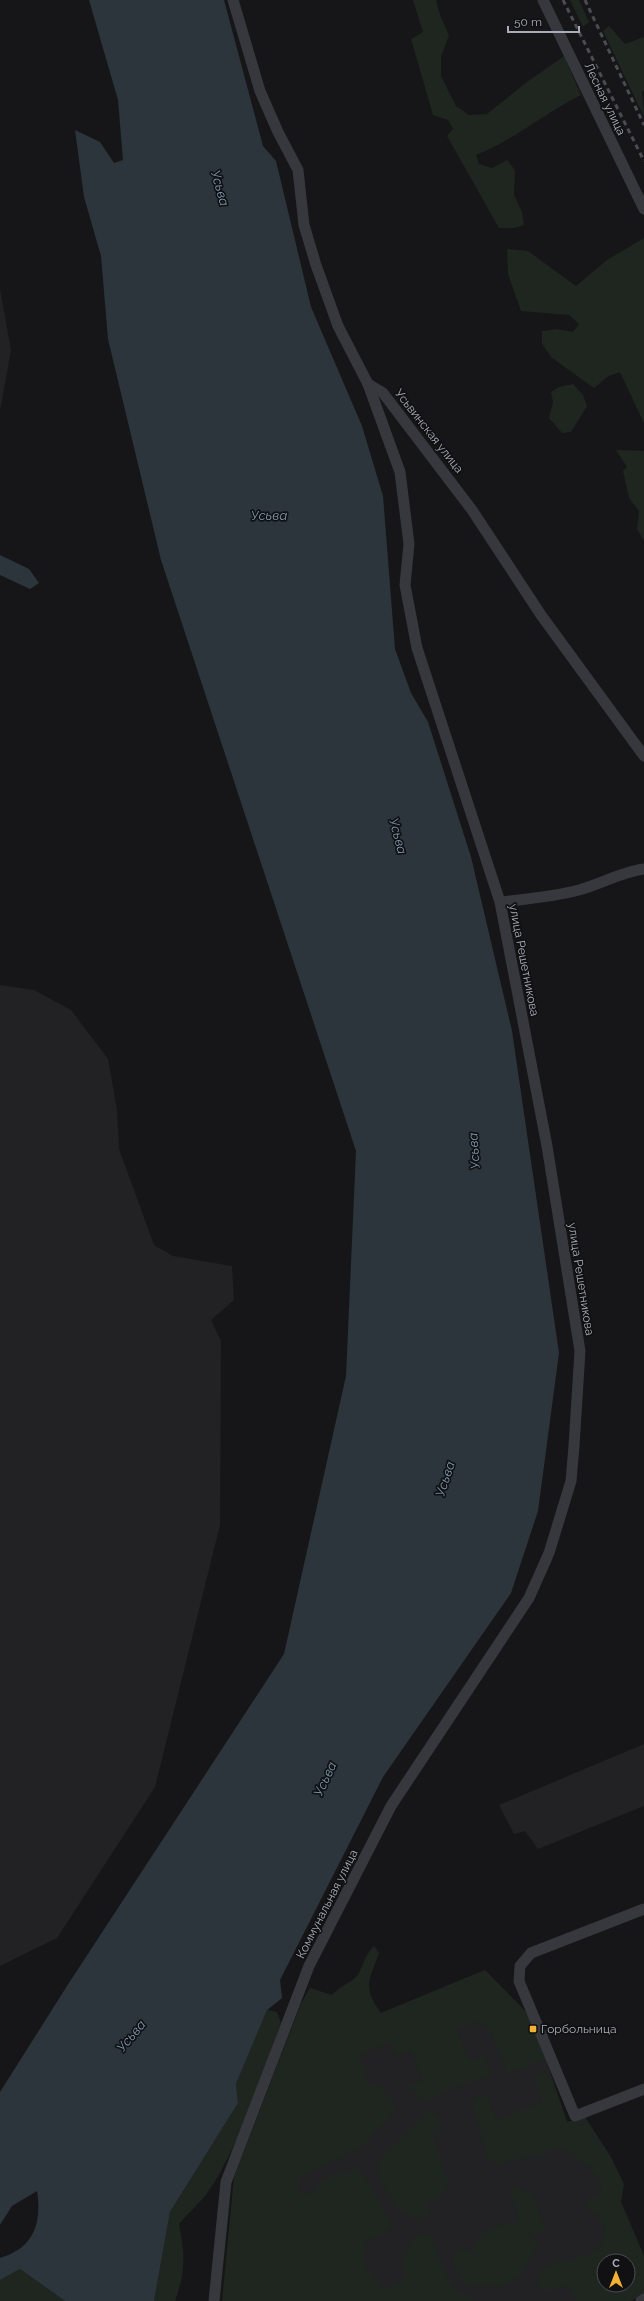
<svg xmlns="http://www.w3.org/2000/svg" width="644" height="2301" viewBox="0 0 644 2301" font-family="Raleway,sans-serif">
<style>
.built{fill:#222225;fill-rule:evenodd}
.green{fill:#1e261f;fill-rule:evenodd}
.water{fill:#2c353c}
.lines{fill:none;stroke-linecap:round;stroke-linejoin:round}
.street{stroke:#37383d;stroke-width:11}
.rail{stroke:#4a4c52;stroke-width:3;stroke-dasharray:5 4;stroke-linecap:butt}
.poi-dot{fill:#f2b134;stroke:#111113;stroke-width:1.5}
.labels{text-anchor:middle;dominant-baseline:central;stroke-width:3.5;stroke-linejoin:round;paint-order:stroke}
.street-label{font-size:12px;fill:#a8adb8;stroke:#111113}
.poi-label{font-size:12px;fill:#a8adb8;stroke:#111113;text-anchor:start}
.water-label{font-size:13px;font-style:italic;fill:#7f9bb3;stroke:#111113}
</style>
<rect width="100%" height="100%" fill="#161618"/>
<!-- built -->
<g class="built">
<polygon points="0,289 11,350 0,411"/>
<polygon points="0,985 34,990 71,1010 108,1059 117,1110 119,1149 154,1245 173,1256 232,1266 234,1300 211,1320 221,1341 220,1525 155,1787 57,1938 0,1966"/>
<polygon points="644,1744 644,1806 538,1849 525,1831 514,1834 499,1805"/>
<path d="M485,1970L532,2018L567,2122L585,2117L644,2256L631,2301H222L300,2006L310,1988L381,2013ZM604,2261H628V2285H604Z"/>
</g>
<!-- green -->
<g class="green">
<path d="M413,0H436L440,15L449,35L441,57V76L456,106L469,115L487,114L527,82L564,56L581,95C545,113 514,140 476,155L479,164L492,168L507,160L515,170L514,195L522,212L524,225L514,228H499L447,136L453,129L448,120L433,115L411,39L423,32Z"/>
<polygon points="570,0 579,0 589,22 583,27"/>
<polygon points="609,26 625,44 644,37 644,91 642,91 644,117 603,31"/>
<polygon points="644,238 644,423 620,372 607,377 594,388 552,358 542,344 542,331 557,329 573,332 579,324 569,315 521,311 508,274 507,249 528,251 576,286 607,260"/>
<polygon points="573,384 583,395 587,406 571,432 562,433 549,418 553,402 551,392 559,387"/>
<polygon points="616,450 644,451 644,541 637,529 639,511 629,498 623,471 627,467"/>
<path d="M374,1946L379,1953C369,1981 362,1987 381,2013L485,1970L532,2018L546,2059L507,2073L490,2029L476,2022L457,2029L469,2061L484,2056L493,2075L448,2089L430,2099L419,2098L408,2086L423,2080L411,2050L396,2056L390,2043L359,2056L366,2072L365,2081L381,2086L396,2105L391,2117L377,2129L363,2147L304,2174L297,2183L301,2195L317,2190L320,2181L357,2167L363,2174L392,2225L383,2234L364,2243V2266L384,2290L404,2281C403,2259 403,2252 416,2233L431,2236C437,2252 446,2281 459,2292C464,2296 470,2295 475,2301H222L234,2177L300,2006L310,1988L332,1995C339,1987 350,1983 357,1976C364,1966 363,1957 374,1946Z"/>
<path d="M267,2010L277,2012L281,2023C260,2078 240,2147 206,2195C198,2205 187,2214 179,2224C185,2256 186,2270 175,2301H154L170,2212L238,2103L236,2084Z"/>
<path d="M545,2073L553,2081L567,2122L585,2117L611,2157L624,2184L621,2202L644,2256V2294L631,2301H576L573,2292L567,2285L543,2292L535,2285L541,2274L554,2263L589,2254L602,2245L605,2227L595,2213L587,2211L588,2201L602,2191L599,2177C586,2167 575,2154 560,2147L525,2160L524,2157L497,2165L488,2159L472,2104L476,2097L487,2094L496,2120L543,2102L534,2077ZM604,2261H628V2285H604Z"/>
<path d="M430,2111L437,2116L443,2133L433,2137L449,2184L437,2200L427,2203L429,2211L420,2219C414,2217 407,2215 403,2212C394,2205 374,2174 378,2164C382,2151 399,2141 408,2132C417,2122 416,2118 430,2111Z"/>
<path d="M513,2187L532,2193L545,2226L542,2233L527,2234L539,2243C537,2250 533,2256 529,2262C513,2290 497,2288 467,2285L452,2263L453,2256L460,2250L473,2251L482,2232L519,2219L510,2190Z"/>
<polygon points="20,2269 65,2301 0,2301 0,2280"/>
</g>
<!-- water -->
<g class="water">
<path d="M89,0H224L263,146L276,161L311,307L362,426L383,496L395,649L411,693L428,722L471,857L512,1031L559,1353L538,1511L511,1593L383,1777L280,1980L282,1998L267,2010L236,2084L238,2103L170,2212L154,2301H65L20,2269L0,2280V2258C34,2248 42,2223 37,2191L12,2206L0,2225V2092L67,1986L284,1654L346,1376L356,1151L161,560L108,339L101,256L84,197L75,130L100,142L114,163L123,160L118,100Z"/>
<polygon points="0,555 29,569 39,583 30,589 0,575"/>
</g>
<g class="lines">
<!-- street -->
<g class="street">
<polyline points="233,0 260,91 278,132 298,170 304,225 316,265 338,326 368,384 383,393 472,510 541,615 644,756"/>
<polyline points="543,0 644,209"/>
<path d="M500,902C527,899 553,897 579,890C601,884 621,872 644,869"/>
<polyline points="644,1909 531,1953 520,1966 519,1981 575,2116 644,2089"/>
<polyline points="214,2301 226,2182 309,1966 391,1806 529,1598 549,1553 571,1481 574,1446 580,1351 547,1146 500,902 417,648 405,585 409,544 400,472 368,384"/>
<polyline points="641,2301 644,2299"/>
</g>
<!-- rail -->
<g class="rail">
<polyline points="563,0 644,161"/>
<polyline points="585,0 644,125"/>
</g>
</g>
<!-- markers -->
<rect class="poi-dot" x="529" y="2025" width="8" height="8" rx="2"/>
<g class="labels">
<!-- street labels -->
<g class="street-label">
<text transform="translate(605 99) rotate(64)">Лесная улица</text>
<text transform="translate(429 431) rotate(52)">Усьвинская улица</text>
<text transform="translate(524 960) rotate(79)">улица Решетникова</text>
<text transform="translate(581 1279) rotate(81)">улица Решетникова</text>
<text transform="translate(327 1904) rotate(-63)">Коммунальная улица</text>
</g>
<!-- poi labels -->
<g class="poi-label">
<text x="541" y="2029">Горбольница</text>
</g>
<!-- water labels -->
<g class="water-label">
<text transform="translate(220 188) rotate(74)">Усьва</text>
<text x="269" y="515">Усьва</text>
<text transform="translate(398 836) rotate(75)">Усьва</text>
<text transform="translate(474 1151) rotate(-94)">Усьва</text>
<text transform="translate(445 1479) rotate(-72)">Усьва</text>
<text transform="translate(325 1779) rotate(-65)">Усьва</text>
<text transform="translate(131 2036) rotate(-50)">Усьва</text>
</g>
</g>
<!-- north arrow -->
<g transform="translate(616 2273)"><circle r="19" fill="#111113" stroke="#4d4f55"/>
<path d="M0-3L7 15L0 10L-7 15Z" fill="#f2b134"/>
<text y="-6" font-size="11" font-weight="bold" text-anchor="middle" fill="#a8adb8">С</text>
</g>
<!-- scale -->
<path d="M508 26v6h71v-6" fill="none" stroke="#a8adb8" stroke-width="2"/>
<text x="514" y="26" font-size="12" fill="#a8adb8" stroke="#111113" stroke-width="3" paint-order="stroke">50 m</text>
</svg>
